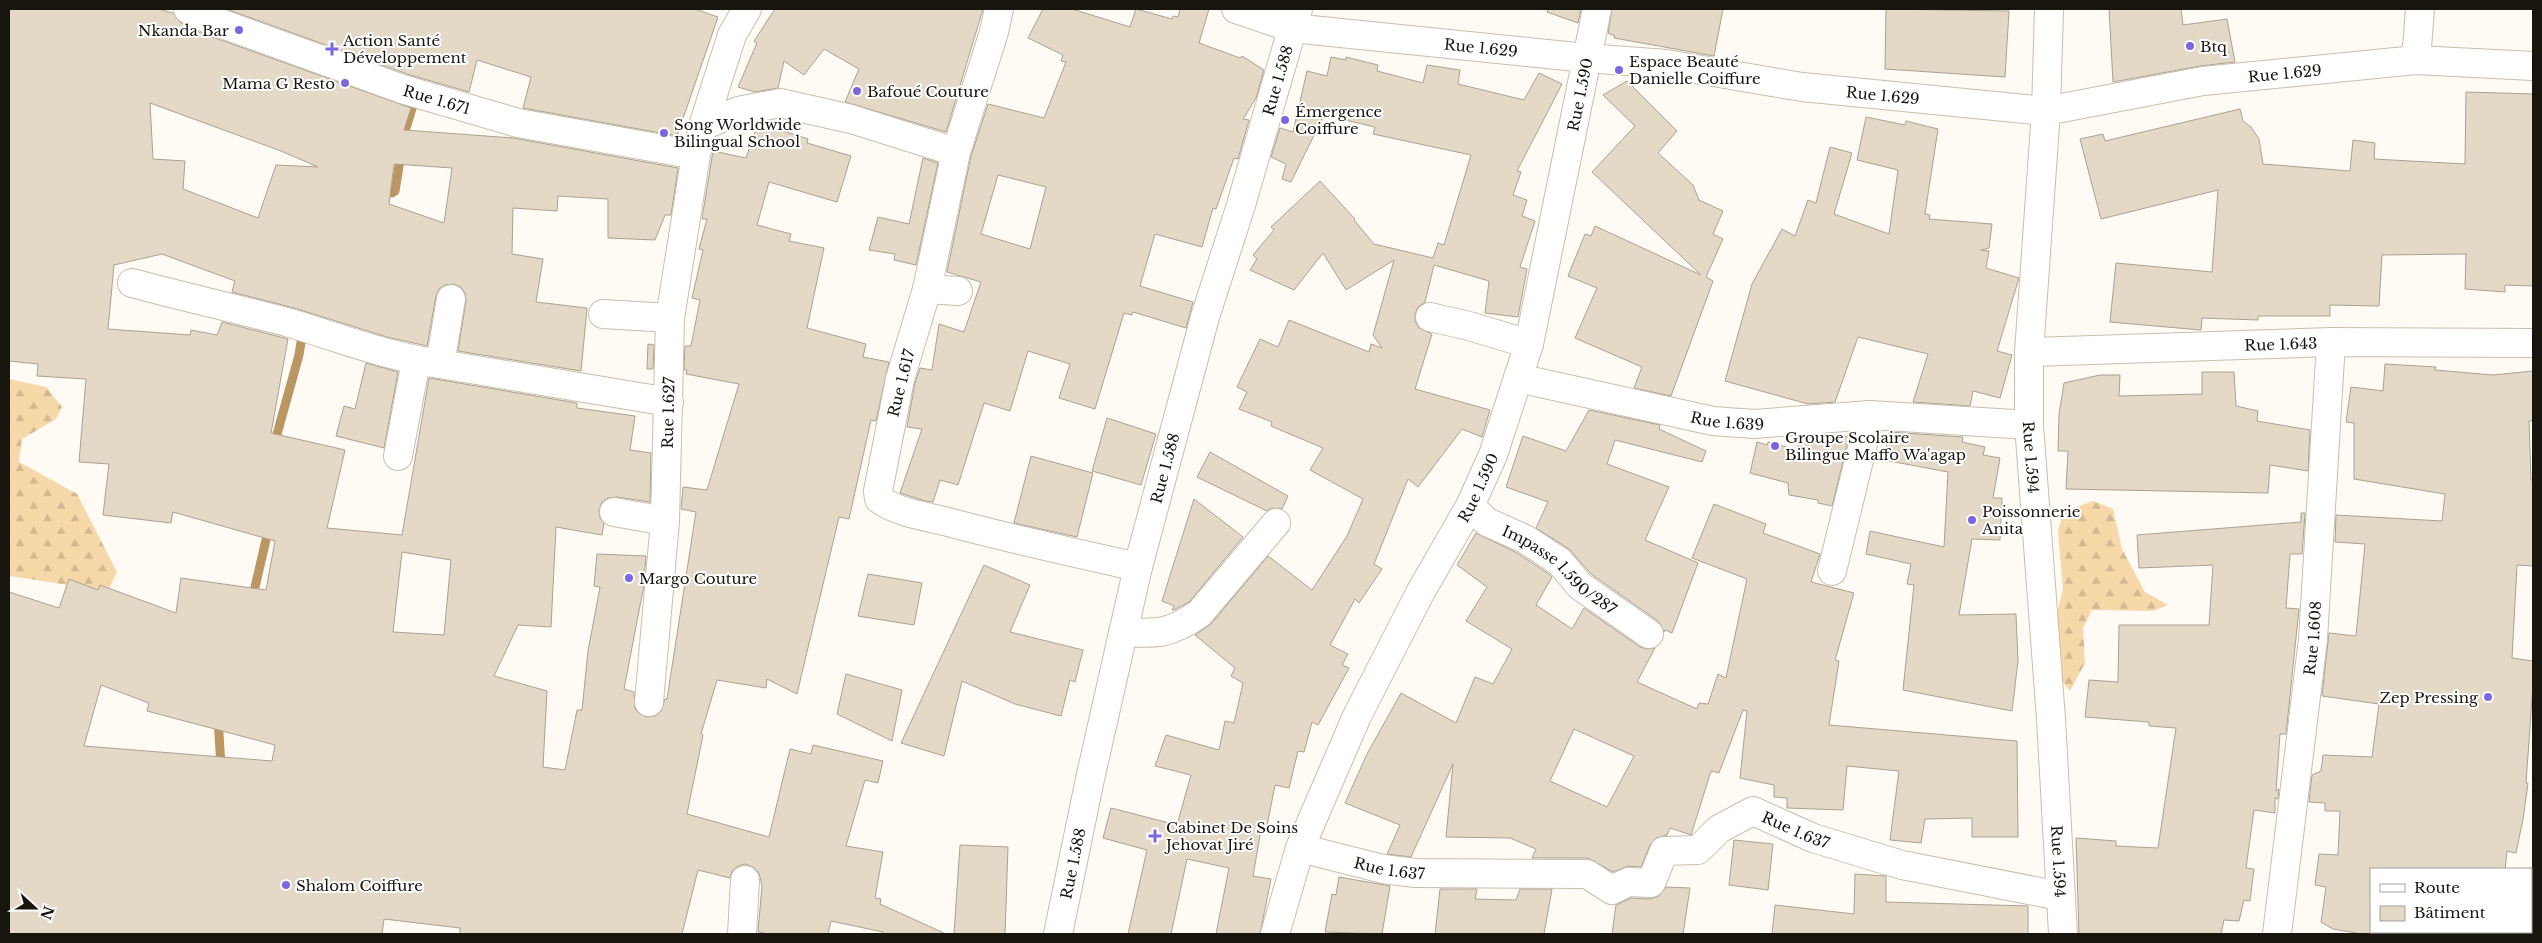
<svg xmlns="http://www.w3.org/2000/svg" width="2542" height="943" viewBox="0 0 2542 943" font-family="'Libre Baskerville',serif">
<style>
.forest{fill:url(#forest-firs)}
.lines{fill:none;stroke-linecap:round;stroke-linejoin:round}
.stream{stroke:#b99662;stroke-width:9}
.building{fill:#e4d8c7;stroke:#aca191;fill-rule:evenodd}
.minor-casing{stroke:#c9bead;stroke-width:30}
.minor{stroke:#fff;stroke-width:28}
.poi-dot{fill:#7b66e1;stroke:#fff;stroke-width:2}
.labels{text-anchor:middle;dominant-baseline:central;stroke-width:4;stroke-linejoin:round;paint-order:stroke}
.poi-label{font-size:15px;fill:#18140e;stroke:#fff;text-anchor:start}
.street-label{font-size:15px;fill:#18140e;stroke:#fff}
</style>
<defs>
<pattern id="forest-firs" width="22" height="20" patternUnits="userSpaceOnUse" patternTransform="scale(1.25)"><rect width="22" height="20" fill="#f7d8a9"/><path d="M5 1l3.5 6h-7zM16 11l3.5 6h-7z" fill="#d3b890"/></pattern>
</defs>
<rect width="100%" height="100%" fill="#fffaf3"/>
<!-- forest -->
<g class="forest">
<polygon points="9,379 46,387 62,407 56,419 22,439 19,462 77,494 117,572 108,591 9,576"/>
<polygon points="2093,501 2113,509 2122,549 2145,592 2168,605 2153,611 2092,610 2083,628 2085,663 2070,691 2054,671 2049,644 2063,589 2058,532 2063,512"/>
</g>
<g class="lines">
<!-- stream -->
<g class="stream">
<polyline points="402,141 415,99 412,98"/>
<polyline points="379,192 392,193 395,191 401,154"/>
<polyline points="274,445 299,355 303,329"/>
<polyline points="252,600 269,527"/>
<polyline points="218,717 221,767"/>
</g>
</g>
<!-- building -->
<g class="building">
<path d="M9,9H158L173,13L181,23L201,33L411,108L404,130L513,138L678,168L671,215H665L655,240L608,238V199L558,196L557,211L513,208L512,254L543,259L536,302L587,308L581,371L458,351L466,301L465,293L461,287L454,284L445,285L439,289L436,296L427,346L387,337L294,308L232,292L235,281L162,254L114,265L108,329L190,335L191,330L217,335L222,322L288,339L271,433L345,450L327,528L402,535L429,378L577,403V408L635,416L630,450L651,453L650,502L617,497L608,498L602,502L599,510L600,518L604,523L602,535L556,527L551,627L518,625L494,676L547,691L543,767L565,770L577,710H582L588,651L600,587L594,586L597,554L646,556L643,590L624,689L634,692L635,709L640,714L647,717L655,716L661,711L665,699H667L696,512L681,509L683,487L707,490L739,384L686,374L687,370H684L685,346H691L700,300L692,298L703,250L699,249L707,219H702L713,151L746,158L758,123L808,139L807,143L851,156L837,202L769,182L757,225L791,234L789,241L824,248L807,328L866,344L863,357L889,362L876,421L871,420L849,519L839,517L797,694L767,679L766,688L717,680L701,734L703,735L687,814L769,837L790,749L811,754L813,745L883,761L878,783L865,780L846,846L883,852L875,898L881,899L880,904L946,934H882L883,932L831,921L828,934H768L758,932L762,886L759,873L753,867L745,864L738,866L732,871L730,878L698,870L682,934H460V928L384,919L382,934H9V592L59,608L69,579L98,590L100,585L176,613L181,578L266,590L275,541L173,512L171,523L103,515L109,464L79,462L86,379L37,376L38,364L9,361ZM150,103L281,151L318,167L276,165L258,218L183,189L185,161L153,159ZM394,164L452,168L444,223L389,204ZM402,552L451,560L444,635L393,632ZM101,685L149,703L147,711L275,745L272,761L84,746Z"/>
<polygon points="226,9 695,9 718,17 677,136 523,108 531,77 477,60 469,92 407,74"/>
<polygon points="775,9 983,9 946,132 845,102 859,69 824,49 804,75 784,61 778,88 755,92 738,87 757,43 754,41"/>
<path d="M1043,9H1072L1130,27L1136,9L1172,19L1173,16L1178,17L1180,9H1209L1199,43L1240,58L1242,56L1264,70L1256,98L1243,119L1249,120L1238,159L1234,158L1216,209L1213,208L1202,247L1155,234L1140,286L1193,302L1186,328L1133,312L1132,315L1124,313L1095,409L1059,398L1070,364L1028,351L1010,411L984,403L958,485L940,480L933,502L925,501L900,493L922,429L907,427L915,383L920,368L932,370L939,324L964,332L981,282L947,272L971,156L988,104L1044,118L1066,62L1061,61L1063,55L1028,38ZM998,175L1046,187L1030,249L981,234Z"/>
<polygon points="1548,9 1581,9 1578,23 1547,12"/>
<polygon points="1612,9 1723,9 1714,56 1614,38 1615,36 1608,33"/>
<polygon points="1886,9 2009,11 2005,77 1885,69"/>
<polygon points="2109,9 2181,9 2183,25 2227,19 2235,62 2200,66 2113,82"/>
<polygon points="1331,57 1346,60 1346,57 1378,65 1377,71 1423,83 1427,65 1460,70 1458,84 1524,100 1539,73 1562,84 1517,171 1521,172 1513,195 1527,200 1522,216 1535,221 1520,267 1527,269 1518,317 1485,313 1489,281 1434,265 1425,302 1418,307 1415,314 1415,321 1419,328 1432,334 1415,389 1490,410 1482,437 1462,429 1418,487 1408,479 1374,564 1382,569 1359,603 1355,599 1330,645 1348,654 1342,665 1349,668 1318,725 1312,722 1304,752 1298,751 1289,788 1275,785 1266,831 1261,830 1253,876 1271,879 1260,934 1216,934 1229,868 1187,859 1171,934 1128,934 1147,850 1103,838 1111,808 1177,825 1191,775 1155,766 1166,735 1219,750 1225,721 1234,723 1243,683 1231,676 1235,668 1195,635 1211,624 1268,556 1312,590 1347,536 1363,499 1310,470 1323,448 1271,426 1272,422 1239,409 1247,392 1237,387 1260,339 1278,347 1289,320 1369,352 1371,344 1382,348 1373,335 1394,260 1346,290 1323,253 1294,290 1250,270 1257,259 1253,255 1274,230 1271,227 1320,181 1355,219 1354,220 1374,244 1433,258 1438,243 1444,245 1471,155 1373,134 1375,127 1324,115 1291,182 1282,179 1286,164 1271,157 1280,128 1293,132 1307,71 1327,76"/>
<polygon points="1627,81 1677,131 1658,153 1693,185 1699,200 1723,211 1713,234 1723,239 1706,277 1713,281 1671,396 1634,388 1642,367 1575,338 1597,288 1568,276 1585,234 1591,236 1595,226 1701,275 1592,172 1635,126 1603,95"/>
<polygon points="2466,92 2533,94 2533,286 2505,285 2505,292 2465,289 2466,254 2382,255 2379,306 2330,305 2330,316 2258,316 2258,320 2202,318 2201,330 2110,322 2116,263 2212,272 2218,190 2101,219 2080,139 2103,134 2105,141 2240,109 2243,121 2251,127 2259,139 2263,164 2350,171 2353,140 2375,143 2374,159 2465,164"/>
<polygon points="1866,117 1905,125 1906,121 1938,129 1925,214 1930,215 1929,219 1992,224 1989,248 1981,250 1989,251 1986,268 2019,278 1997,351 2012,355 2000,398 1973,391 1970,406 1913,402 1928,354 1858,337 1835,402 1808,404 1725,381 1752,284 1782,229 1795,236 1808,200 1816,203 1830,147 1852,153 1834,214 1889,234 1898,170 1857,160"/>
<polygon points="923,158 938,163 916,265 894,260 895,254 869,250 878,217 909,224"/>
<polygon points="648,344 654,345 653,369 647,369"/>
<polygon points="366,363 398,372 384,448 336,436 344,406 355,409"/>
<polygon points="2385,364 2436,367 2435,370 2493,375 2533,371 2533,421 2529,421 2531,480 2533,480 2533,566 2517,565 2512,658 2533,661 2533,685 2526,783 2528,783 2523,819 2516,853 2507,851 2505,869 2371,869 2371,934 2362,934 2333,929 2321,922 2326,887 2315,885 2319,854 2338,855 2340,811 2325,811 2325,803 2309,802 2312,775 2321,771 2323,755 2372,757 2379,704 2322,696 2329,633 2356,636 2365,544 2335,542 2336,515 2442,521 2445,494 2354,479 2354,423 2346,422 2351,387 2383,391"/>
<polygon points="2202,372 2234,372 2236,406 2258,411 2257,421 2310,430 2308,471 2270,465 2268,493 2066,489 2068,451 2058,451 2059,415 2064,383 2100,375 2120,375 2119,396 2202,394"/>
<polygon points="1589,410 1660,425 1659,429 1706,451 1702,462 1615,440 1607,464 1669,487 1645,540 1698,563 1672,633 1665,630 1664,632 1658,621 1591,574 1569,549 1536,528 1548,502 1506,487 1523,436 1566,451"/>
<polygon points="1107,418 1156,434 1141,485 1092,471"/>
<polygon points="1889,432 1963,437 1962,442 1985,447 1983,455 2000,458 1993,498 2002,498 2000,540 1972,539 1959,615 2016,614 2018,661 2012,711 1903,690 1914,585 1907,584 1911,564 1866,554 1870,531 1944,547 1948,472 1884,460"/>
<polygon points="1823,434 1849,437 1832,506 1818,503 1818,500 1789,495 1788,483 1750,473 1757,442 1767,445 1768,442 1797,450 1800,436"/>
<polygon points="1210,452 1288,496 1282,509 1271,508 1267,511 1197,477"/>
<polygon points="1031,456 1093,473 1077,537 1014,523"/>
<polygon points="1194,499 1243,537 1189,602 1174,610 1172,610 1174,606 1162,601"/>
<path d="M1714,504L1766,524L1763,533L1820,554L1811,582L1854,593L1835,660L1839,661L1829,725L2017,741L2018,837H1972V818L1925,819L1921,843L1890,840L1899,771L1847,766L1843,810L1787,808V798L1774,797V785L1740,778L1747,711L1743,710L1719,773L1711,771L1691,835L1670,828L1667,835L1656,838L1650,845L1641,867L1628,866L1613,872L1588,858H1532L1536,849L1510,838L1446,837L1453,764L1411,857L1387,854L1400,825L1345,803L1367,754L1401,693L1456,723L1475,677L1493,684L1512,649L1466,621L1487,587L1457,565L1476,533L1517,553L1549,574L1552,577L1536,605L1572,629L1584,608L1640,647L1647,649L1655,648L1637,682L1697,709L1699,703L1708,704L1718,674L1726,678L1747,579L1692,558ZM1574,729L1634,756L1607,807L1550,781Z"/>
<polygon points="2301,513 2305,513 2302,554 2290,554 2286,608 2299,609 2286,734 2280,734 2276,791 2279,789 2278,799 2275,798 2275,813 2254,810 2246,868 2254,869 2250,901 2244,900 2239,921 2224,920 2221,934 2079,934 2076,838 2116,841 2116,846 2158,848 2176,728 2149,726 2149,722 2085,717 2089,680 2118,682 2119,625 2209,625 2213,565 2139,568 2137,535 2301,522"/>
<polygon points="984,565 1030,585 1010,632 1083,650 1075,682 1070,680 1061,716 1015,704 962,681 944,756 901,743"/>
<polygon points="868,574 922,583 914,625 858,616"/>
<polygon points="846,674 902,690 892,741 837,714"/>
<polygon points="1734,840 1773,844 1768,890 1729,885"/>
<polygon points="960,845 1008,847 1005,934 954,934"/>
<polygon points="1855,874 1886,876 1886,902 2028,906 2028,934 1772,934 1775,905 1854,914"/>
<polygon points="1339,877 1390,886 1382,934 1325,932 1332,894 1336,895"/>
<polygon points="1666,887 1690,888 1683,934 1612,934 1616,905 1631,898 1650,899 1659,896"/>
<polygon points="1440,889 1477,889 1475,899 1516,900 1520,889 1552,889 1544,934 1435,934"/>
</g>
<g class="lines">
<!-- minor casing -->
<g class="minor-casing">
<g id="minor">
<path id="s1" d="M188,9L206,18L402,89L518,123L696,155"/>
<path d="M999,9L994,32L956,152L927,289L900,379L878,491L879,499C898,513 925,516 948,522C1011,539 1075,553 1138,567"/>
<path id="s2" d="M1236,9L1292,28L1586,58L1666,64L1802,87L2046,111L2203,81L2416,60L2533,66"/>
<path id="s3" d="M2049,9L2046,111L2029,352V425L2051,719L2063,934"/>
<polyline points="2416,60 2420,9"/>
<polyline points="703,126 738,111 780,103 851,119 956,152"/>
<path d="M132,283C184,297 238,309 290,323C340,338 388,357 440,364L451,299"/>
<polyline points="927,289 958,291"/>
<polyline points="603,314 670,318"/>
<polyline points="1430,317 1469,326 1529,344"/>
<path id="s4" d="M2029,352L2331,342L2533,343"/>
<polyline points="440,364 669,402"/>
<path id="s5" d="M1518,378L1713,421L1754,424L1870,415L2029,425"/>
<polyline points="398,456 416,361"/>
<path id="s6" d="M1470,506L1487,522L1525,539L1560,562L1580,586L1649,634"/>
<polyline points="614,512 665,521"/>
<polyline points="1832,571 1870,415"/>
<path d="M1123,632C1159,634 1169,634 1199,614L1276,523"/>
<path id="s7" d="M649,702L665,521L670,318L696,155L703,126L732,35L747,9"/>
<path id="s8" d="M1300,848L1383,869L1415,873L1587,874L1612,890L1628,882L1651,883L1664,851L1698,850L1719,829L1753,811L1813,838L1902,865L2060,896"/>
<polyline points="2531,902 2533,882"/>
<polyline points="742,934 745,880"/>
<path id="s9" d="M1058,934L1090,779L1138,567L1205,317L1241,205L1298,9"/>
<path id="s10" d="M1275,934L1300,848L1357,716L1420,593L1470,506L1493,455L1529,344L1597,9"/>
<path id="s11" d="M2277,934L2313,639L2331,342"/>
<polyline points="2527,934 2527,932"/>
</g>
</g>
<!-- minor -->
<use href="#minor" class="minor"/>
</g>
<!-- markers -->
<g class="poi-dot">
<circle cx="239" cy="30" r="5"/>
<circle cx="2190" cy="46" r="5"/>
<path d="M329.5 41.5h5v5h5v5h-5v5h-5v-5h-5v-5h5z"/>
<circle cx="1619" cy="70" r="5"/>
<circle cx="345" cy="83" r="5"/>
<circle cx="857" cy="91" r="5"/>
<circle cx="1285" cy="120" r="5"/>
<circle cx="664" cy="133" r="5"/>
<circle cx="1775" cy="446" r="5"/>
<circle cx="1972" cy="520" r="5"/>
<circle cx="629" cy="578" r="5"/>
<circle cx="2488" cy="697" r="5"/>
<path d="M1152.5 828.5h5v5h5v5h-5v5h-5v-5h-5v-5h5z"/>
<circle cx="286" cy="885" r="5"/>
</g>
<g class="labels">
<!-- poi labels -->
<g class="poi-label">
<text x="229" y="30" text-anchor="end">Nkanda Bar</text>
<text x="343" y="40">Action Santé<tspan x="343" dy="17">Développement</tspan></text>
<text x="2200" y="46">Btq</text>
<text x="1629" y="61">Espace Beauté<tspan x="1629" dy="17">Danielle Coiffure</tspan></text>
<text x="335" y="83" text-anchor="end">Mama G Resto</text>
<text x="867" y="91">Bafoué Couture</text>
<text x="1295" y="111">Émergence<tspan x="1295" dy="17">Coiffure</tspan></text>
<text x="674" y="124">Song Worldwide<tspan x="674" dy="17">Bilingual School</tspan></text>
<text x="1785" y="437">Groupe Scolaire<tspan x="1785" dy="17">Bilingue Maffo Wa'agap</tspan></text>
<text x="1982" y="511">Poissonnerie<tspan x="1982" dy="17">Anita</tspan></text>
<text x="639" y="578">Margo Couture</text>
<text x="2478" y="697" text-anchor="end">Zep Pressing</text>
<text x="1166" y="827">Cabinet De Soins<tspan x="1166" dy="17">Jehovat Jiré</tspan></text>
<text x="296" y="885">Shalom Coiffure</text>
</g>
<!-- street labels -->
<g class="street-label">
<text stroke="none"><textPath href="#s2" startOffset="249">Rue 1.629</textPath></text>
<text stroke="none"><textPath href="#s2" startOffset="1060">Rue 1.629</textPath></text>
<text stroke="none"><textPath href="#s9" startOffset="882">Rue 1.588</textPath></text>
<text stroke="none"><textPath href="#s2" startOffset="654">Rue 1.629</textPath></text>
<text stroke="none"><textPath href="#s10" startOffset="899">Rue 1.590</textPath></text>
<text stroke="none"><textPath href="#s1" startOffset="265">Rue 1.671</textPath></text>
<text stroke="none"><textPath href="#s4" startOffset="252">Rue 1.643</textPath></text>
<text transform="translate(901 383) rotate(-76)">Rue 1.617</text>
<text stroke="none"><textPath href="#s7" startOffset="290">Rue 1.627</textPath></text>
<text stroke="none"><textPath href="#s5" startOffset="214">Rue 1.639</textPath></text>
<text stroke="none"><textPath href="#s3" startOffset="449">Rue 1.594</textPath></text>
<text stroke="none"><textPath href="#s9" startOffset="478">Rue 1.588</textPath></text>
<text stroke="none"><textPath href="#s10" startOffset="492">Rue 1.590</textPath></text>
<text stroke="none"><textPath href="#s6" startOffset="111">Impasse 1.590/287</textPath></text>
<text stroke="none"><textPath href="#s11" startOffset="298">Rue 1.608</textPath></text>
<text stroke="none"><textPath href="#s8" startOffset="544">Rue 1.637</textPath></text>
<text stroke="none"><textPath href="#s3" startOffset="854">Rue 1.594</textPath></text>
<text stroke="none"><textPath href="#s9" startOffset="72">Rue 1.588</textPath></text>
<text stroke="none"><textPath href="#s8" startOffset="92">Rue 1.637</textPath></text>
</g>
</g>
<!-- border -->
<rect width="2542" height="943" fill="none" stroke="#18140e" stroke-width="20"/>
<!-- legend -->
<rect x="2370" y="868" width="162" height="65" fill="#ffffff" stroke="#a3a19f"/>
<rect x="2380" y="884" width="25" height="8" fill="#ffffff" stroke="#a3a19f"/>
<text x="2414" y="893" font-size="15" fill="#18140e">Route</text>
<rect x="2380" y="906" width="25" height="15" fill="#e4d8c7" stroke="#a3a19f"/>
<text x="2414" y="918" font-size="15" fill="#18140e">Bâtiment</text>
<!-- north arrow -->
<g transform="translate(35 908) rotate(111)" stroke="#ffffff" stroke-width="4" paint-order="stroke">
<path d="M0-4L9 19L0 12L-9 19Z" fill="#18140e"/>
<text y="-8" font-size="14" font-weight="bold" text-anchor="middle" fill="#18140e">N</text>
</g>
</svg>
